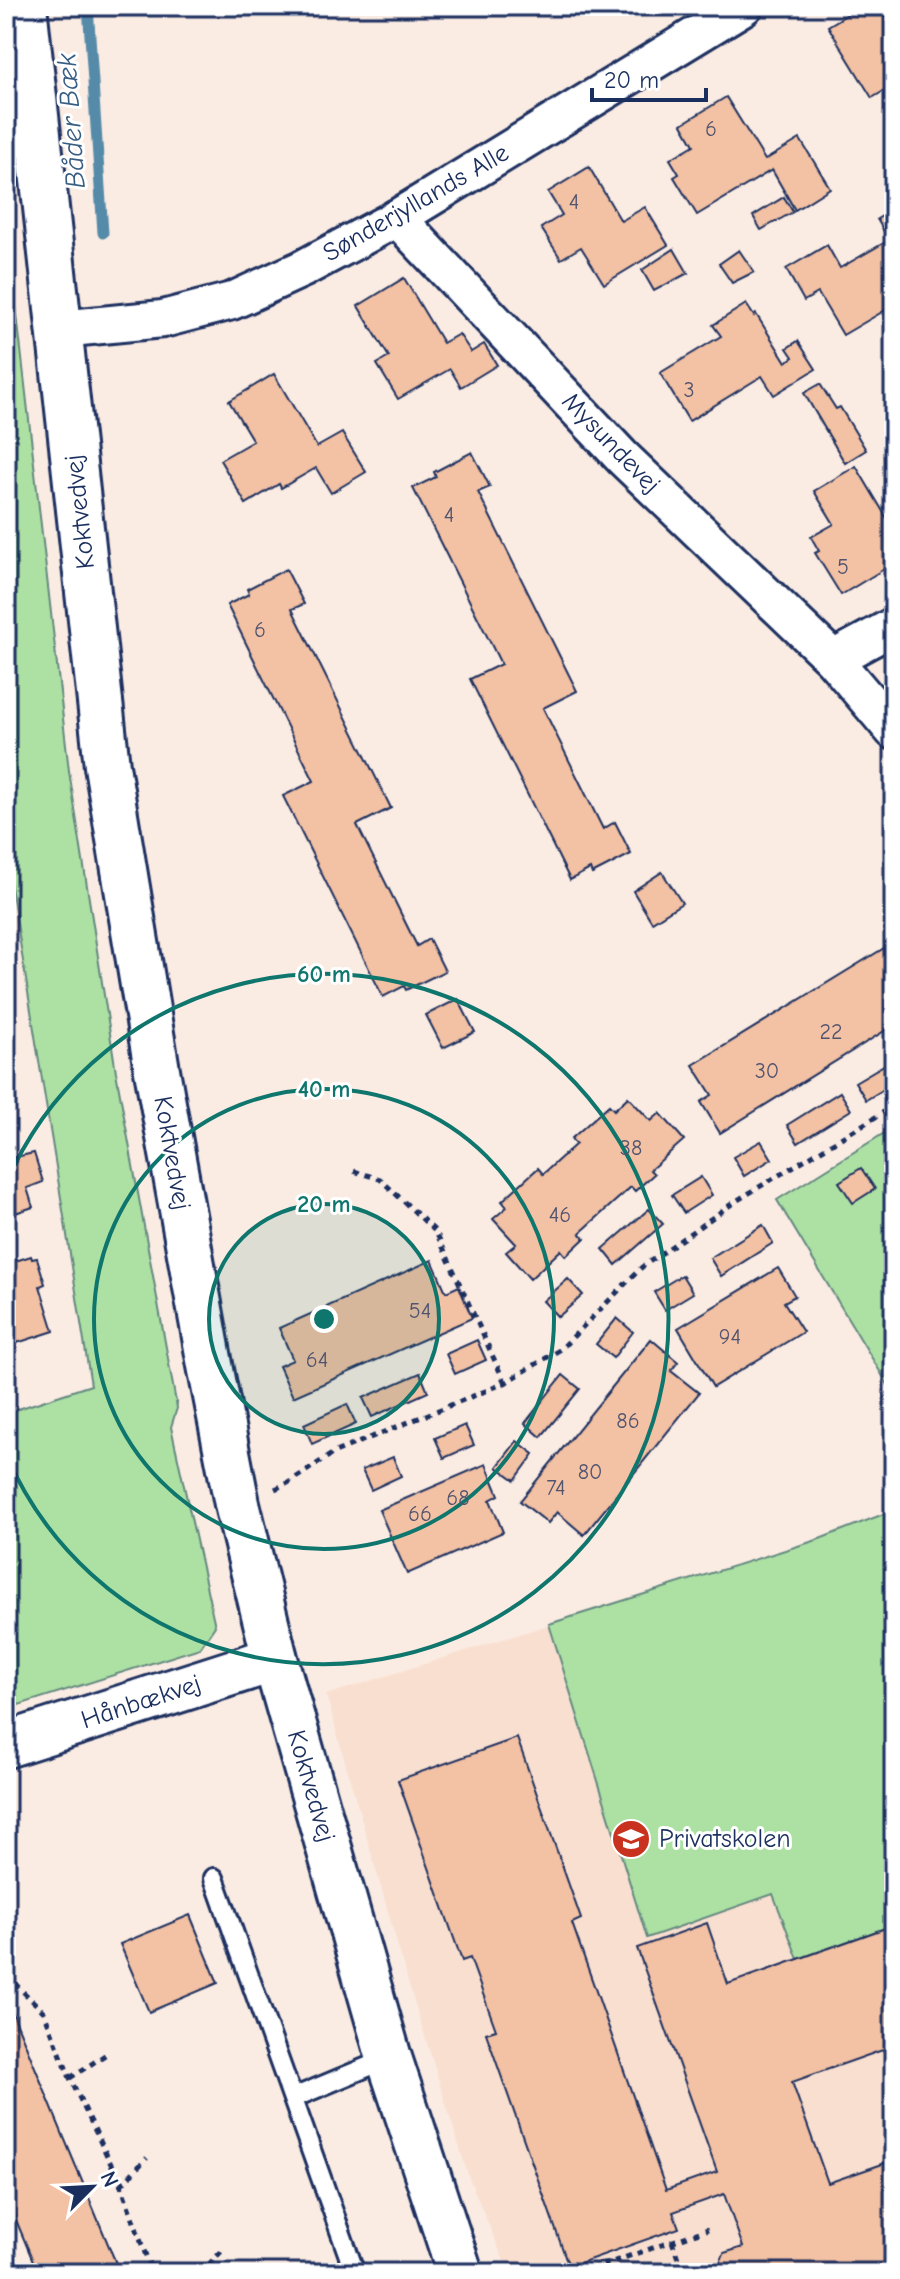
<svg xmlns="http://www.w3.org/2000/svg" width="900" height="2279" viewBox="0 0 900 2279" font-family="'Comic Neue',sans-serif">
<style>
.built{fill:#f9dfd0}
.green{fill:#ade1a3;stroke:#648880;stroke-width:2}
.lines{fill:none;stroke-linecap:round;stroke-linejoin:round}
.stream{stroke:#558ba8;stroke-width:11}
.building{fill:#f3c1a3;stroke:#1b2f5e;stroke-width:2}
.lane-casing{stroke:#1b2f5e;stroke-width:24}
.street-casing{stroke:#1b2f5e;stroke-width:42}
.secondary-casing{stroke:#1b2f5e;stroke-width:50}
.path{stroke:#1b2f5e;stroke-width:5;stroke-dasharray:6 6;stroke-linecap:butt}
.lane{stroke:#fff;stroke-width:18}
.street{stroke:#fff;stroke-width:36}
.secondary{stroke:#fff;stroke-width:44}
.ring{fill:none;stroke:#0f766e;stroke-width:4}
.labels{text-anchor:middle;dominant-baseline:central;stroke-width:6;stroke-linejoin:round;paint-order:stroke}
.number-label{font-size:22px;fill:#51546f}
.street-label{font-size:26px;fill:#1b2f5e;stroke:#fff}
.poi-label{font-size:26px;fill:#1b2f5e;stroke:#fff;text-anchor:start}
.water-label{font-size:28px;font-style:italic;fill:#385d83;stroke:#fff}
.centre{fill:#0f766e;stroke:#fff;stroke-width:4}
.ring-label{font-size:24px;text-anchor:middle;font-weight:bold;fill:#0f766e;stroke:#fff;stroke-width:6;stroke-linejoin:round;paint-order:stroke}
</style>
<rect width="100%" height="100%" fill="#fbece3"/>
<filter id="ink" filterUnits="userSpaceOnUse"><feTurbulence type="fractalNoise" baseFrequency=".0125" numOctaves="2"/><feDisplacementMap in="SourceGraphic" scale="16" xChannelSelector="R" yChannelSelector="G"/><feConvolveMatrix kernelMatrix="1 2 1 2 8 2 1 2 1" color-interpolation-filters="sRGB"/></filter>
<g filter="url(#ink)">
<!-- built -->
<polygon class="built" points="894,1510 894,2273 509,2273 469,2178 408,1982 326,1695 817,1540"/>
<!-- green -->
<g class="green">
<polygon points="6,218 69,771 116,1072 177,1408 171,1427 215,1626 200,1648 6,1709 6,1413 91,1385 6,855"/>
<polygon points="894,1127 894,1395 777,1200"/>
<polygon points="894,1510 894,1925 798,1959 773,1894 647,1938 549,1624 817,1540"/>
</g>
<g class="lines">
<!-- stream -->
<polyline class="stream" points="88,6 103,233"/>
</g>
<!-- building -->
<g class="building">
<polygon points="861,6 878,6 894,33 894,85 872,98 828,26"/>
<polygon points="726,97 765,160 800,139 830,188 795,210 772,170 697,215 674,177 679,174 670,159 694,145 682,124"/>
<polygon points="589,167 621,221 645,207 668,245 604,284 581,247 561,259 541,228 562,215 548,192"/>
<polygon points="784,197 793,212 761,230 753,216"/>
<polygon points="894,209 894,305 843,335 818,293 804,301 786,269 827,245 840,268 889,240 877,219"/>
<polygon points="674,249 688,273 654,291 642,270"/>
<polygon points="739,250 754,272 732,283 719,264"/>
<polygon points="404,278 443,343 459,334 471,352 484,344 497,365 461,387 450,369 398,399 377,364 389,357 358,306"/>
<polygon points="746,304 754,316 756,314 786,362 793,357 787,348 798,341 816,369 774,395 762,376 689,421 660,373 721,336 713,325"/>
<polygon points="274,374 317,447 342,433 366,472 331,493 316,468 281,488 279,484 246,504 220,460 253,441 229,401"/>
<polygon points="820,384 836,409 840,407 866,450 845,463 804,393"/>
<polygon points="472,452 490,487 478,492 577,691 543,708 603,829 615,822 631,854 592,874 590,869 570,880 470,679 501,664 413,488 436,477 434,472"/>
<polygon points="856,466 894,530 894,563 841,595 815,553 819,551 811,537 834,524 814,491"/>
<polygon points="286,569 304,604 292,609 391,808 357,825 417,946 429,939 445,971 406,990 404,986 383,997 283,796 314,781 227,605 249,594 247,589"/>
<polygon points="662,872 682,903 652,922 633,891"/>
<polygon points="894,942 894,1025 720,1133 701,1102 712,1095 693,1065"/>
<polygon points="458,999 475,1032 443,1048 426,1015"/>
<polygon points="894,1059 894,1083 866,1100 855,1082"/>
<polygon points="840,1092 851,1110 798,1143 787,1125"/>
<polygon points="628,1097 651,1121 660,1113 684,1140 650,1170 654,1174 635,1191 631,1187 580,1233 585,1238 566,1256 561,1250 530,1279 506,1252 516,1244 493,1219 507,1207 502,1201 538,1168 543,1174 576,1144 571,1139 609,1105 614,1110"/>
<polygon points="761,1141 772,1159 744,1176 733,1157"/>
<polygon points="34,1153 43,1182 27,1188 33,1207 6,1216 6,1159"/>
<polygon points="861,1168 875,1189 853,1203 839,1182"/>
<polygon points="701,1177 712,1195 684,1213 672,1195"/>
<polygon points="649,1209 663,1224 616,1265 603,1249"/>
<polygon points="763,1225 773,1243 721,1276 710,1258"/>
<polygon points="31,1256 32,1259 37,1258 45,1284 40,1286 54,1331 17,1343 15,1336 6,1339 6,1264"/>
<polygon points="432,1260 446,1292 459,1286 472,1318 293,1397 279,1366 293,1360 279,1328"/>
<polygon points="778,1268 795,1296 784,1302 803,1332 713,1387 678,1328"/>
<polygon points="682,1275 693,1293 665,1310 654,1292"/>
<polygon points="568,1279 583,1295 558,1317 543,1301"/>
<polygon points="617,1318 633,1332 613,1358 596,1344"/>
<polygon points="651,1339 678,1362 671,1371 699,1393 584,1535 557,1512 548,1523 520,1501"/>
<polygon points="477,1340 486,1360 455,1374 446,1354"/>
<polygon points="420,1373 428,1392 372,1417 363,1398"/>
<polygon points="563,1375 580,1389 541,1437 525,1423"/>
<polygon points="347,1404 356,1424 312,1444 304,1424"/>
<polygon points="465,1425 474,1445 444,1458 435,1438"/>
<polygon points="517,1441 534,1454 515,1480 497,1467"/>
<polygon points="393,1457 401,1476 371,1490 362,1470"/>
<polygon points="486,1464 499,1495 490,1500 503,1532 407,1574 379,1510"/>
<polygon points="517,1738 581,1919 572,1923 666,2190 717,2172 637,1948 707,1923 728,1984 894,1925 894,2046 792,2082 828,2183 894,2160 894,2273 720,2273 718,2268 724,2253 743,2247 724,2194 673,2212 679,2228 569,2267 486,2033 496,2030 470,1958 462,1961 398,1780"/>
<polygon points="190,1915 218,1983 149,2012 120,1944"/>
<polygon points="13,2014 120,2273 38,2273 6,2196 6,2017"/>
</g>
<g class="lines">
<!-- lane casing -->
<g class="lane-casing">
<g id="lane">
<polyline points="214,1878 355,2273"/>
<polyline points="293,2098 389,2058"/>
</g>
</g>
<!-- street casing -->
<g class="street-casing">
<g id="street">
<polyline points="397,218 623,458 833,659 894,731"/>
<polyline points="60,329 163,319 232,301 302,269 397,218 744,6"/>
<polyline points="833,659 894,626"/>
</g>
</g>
<!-- secondary casing -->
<g class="secondary-casing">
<g id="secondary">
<polyline points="24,6 107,766 157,1070 210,1365 237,1504 275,1659 389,2058 460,2273"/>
<polyline points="6,1745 275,1659"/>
</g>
</g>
<!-- path -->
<g class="path">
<polyline points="354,1171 380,1179 436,1232 505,1383"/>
<polyline points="275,1489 288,1483 335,1452 505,1383 561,1349 642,1267 736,1201 894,1106"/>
<polyline points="6,1975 44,2012 70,2078 121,2185 152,2273"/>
<polyline points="7,1976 11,1961"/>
<polyline points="70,2078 108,2053"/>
<polyline points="121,2185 147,2158"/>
<polyline points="672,2241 683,2273"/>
<polyline points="200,2273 222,2251"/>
<polyline points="580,2273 708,2229"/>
</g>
<!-- lane -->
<use href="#lane" class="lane"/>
<!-- street -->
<use href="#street" class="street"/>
<!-- secondary -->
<use href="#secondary" class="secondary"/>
</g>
</g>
<!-- distance rings -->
<circle cx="324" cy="1319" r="115" fill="#0f766e" fill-opacity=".12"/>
<g class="ring">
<circle cx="324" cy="1319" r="115"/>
<circle cx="324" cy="1319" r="230"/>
<path d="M6 1184A345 345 0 1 1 6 1454"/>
</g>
<!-- icons -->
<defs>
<g id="school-disc" transform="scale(2)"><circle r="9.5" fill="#c8321e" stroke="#fff"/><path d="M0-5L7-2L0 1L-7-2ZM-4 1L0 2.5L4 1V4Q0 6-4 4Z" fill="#fff"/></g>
</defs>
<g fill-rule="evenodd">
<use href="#school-disc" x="631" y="1839"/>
</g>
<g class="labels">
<!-- number labels -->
<g class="number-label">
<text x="711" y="129">6</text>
<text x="574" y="202">4</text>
<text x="689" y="390">3</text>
<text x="449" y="515">4</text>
<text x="843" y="567">5</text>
<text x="260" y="630">6</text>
<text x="831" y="1032">22</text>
<text x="767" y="1071">30</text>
<text x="631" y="1148">38</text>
<text x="560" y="1215">46</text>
<text x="420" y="1311">54</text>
<text x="730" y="1337">94</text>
<text x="317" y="1360">64</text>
<text x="628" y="1421">86</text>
<text x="590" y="1472">80</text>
<text x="556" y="1488">74</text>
<text x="458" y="1498">68</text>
<text x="420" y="1514">66</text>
</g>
<!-- street labels -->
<g class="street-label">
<text transform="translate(416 203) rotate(-30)">Sønderjyllands Alle</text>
<text transform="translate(611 443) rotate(46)">Mysundevej</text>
<text transform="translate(80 512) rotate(-96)">Koktvedvej</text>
<text transform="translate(172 1153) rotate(80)">Koktvedvej</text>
<text transform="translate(141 1702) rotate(-18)">Hånbækvej</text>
<text transform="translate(311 1786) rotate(74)">Koktvedvej</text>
</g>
<!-- poi labels -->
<g class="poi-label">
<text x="659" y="1839">Privatskolen</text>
</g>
<!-- water labels -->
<g class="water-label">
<text transform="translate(71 121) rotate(-94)">Båder Bæk</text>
</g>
</g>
<circle cx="324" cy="1319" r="12" class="centre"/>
<g class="ring-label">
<text x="324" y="982">60 m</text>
<text x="324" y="1097">40 m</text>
<text x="324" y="1212">20 m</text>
</g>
<!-- margin -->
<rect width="900" height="2279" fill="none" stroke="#fff" stroke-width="32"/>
<rect x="16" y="16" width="868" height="2247" fill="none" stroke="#1b2f5e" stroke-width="3" filter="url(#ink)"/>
<!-- north arrow -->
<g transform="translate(92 2187) rotate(66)" stroke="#ffffff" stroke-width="6" paint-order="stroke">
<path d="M0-6L14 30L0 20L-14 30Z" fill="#1b2f5e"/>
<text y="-12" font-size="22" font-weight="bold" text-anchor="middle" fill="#1b2f5e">N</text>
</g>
<!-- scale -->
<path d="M592 88v12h114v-12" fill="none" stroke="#1b2f5e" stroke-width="4"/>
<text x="604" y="88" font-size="24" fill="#1b2f5e" stroke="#ffffff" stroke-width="6" paint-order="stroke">20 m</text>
</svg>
